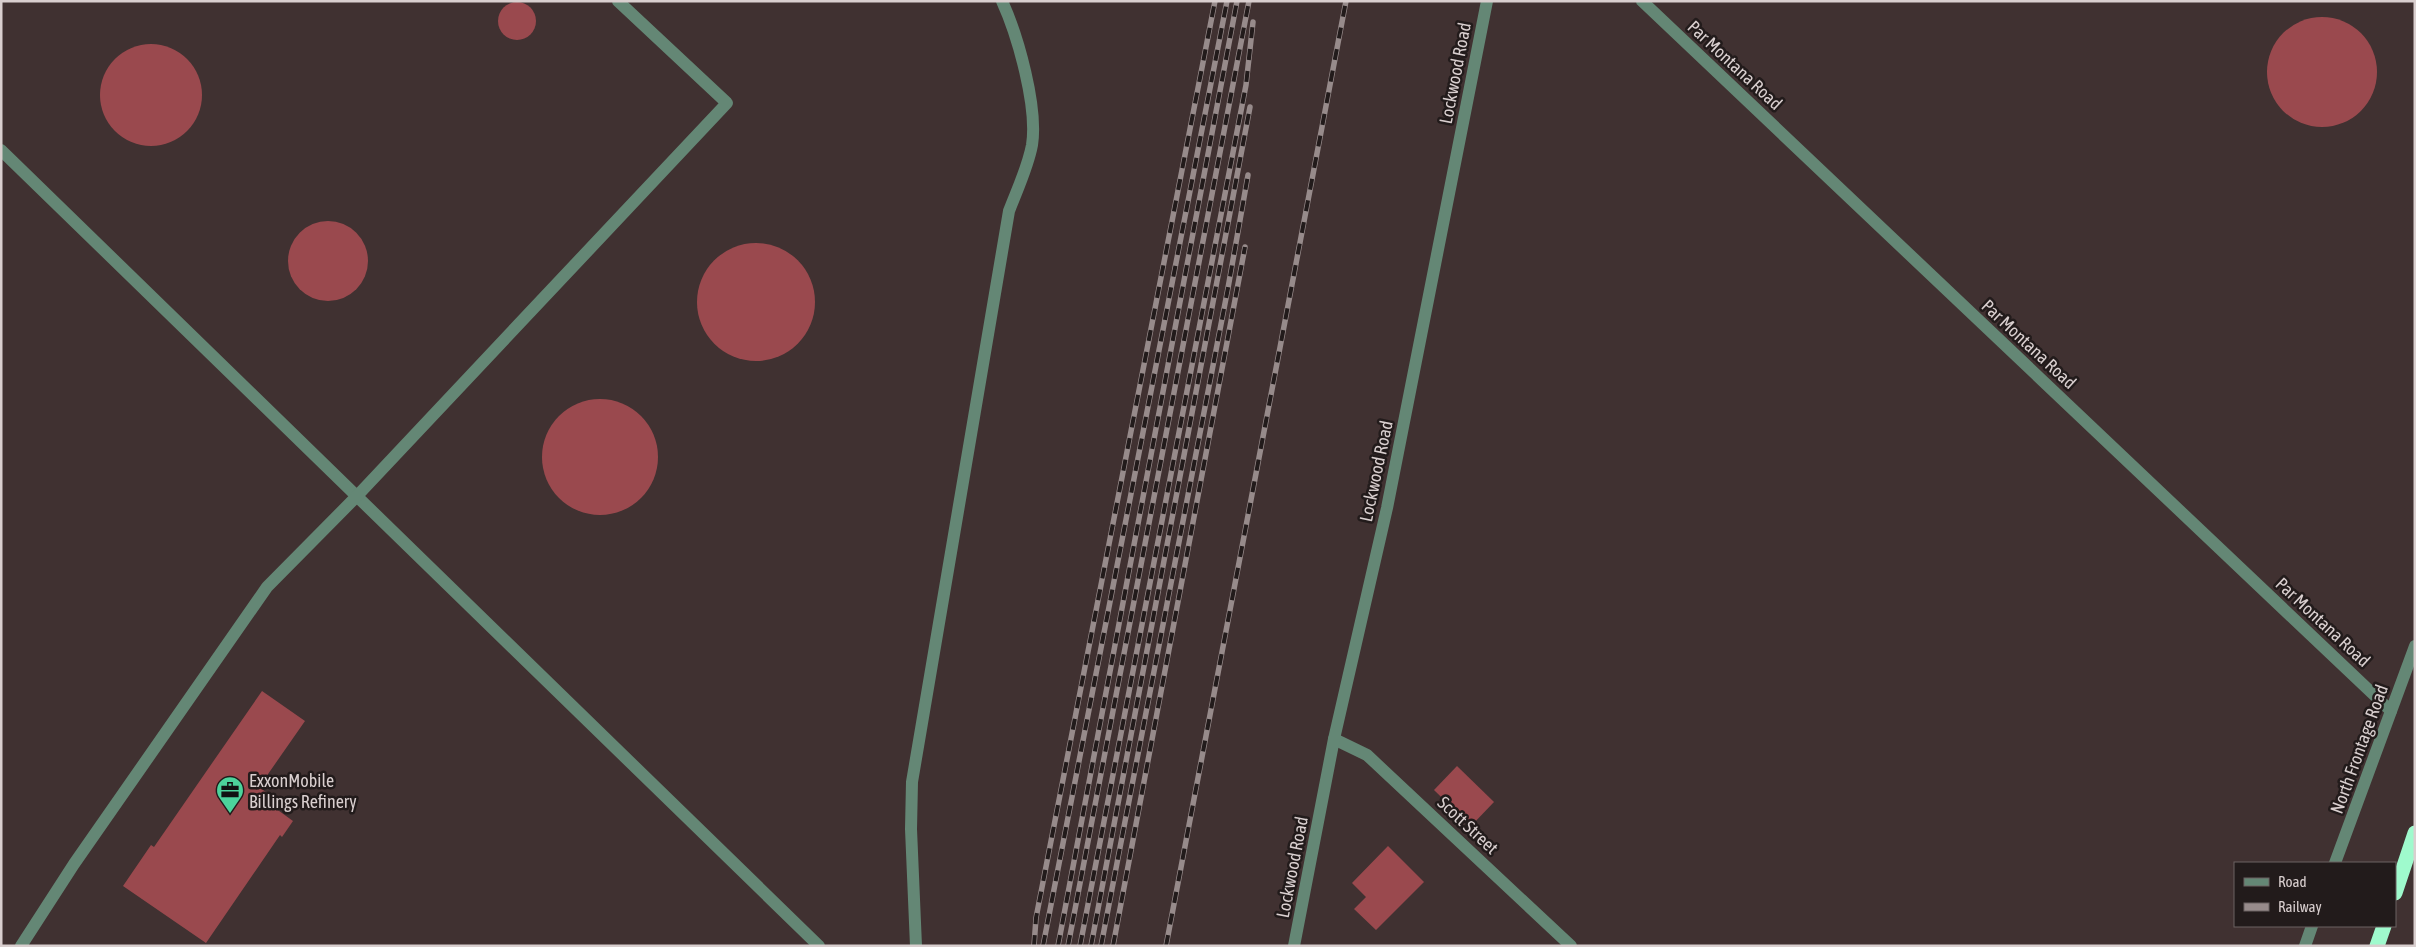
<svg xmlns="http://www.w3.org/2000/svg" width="2416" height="947" viewBox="0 0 2416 947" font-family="'Asap Condensed',sans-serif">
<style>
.building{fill:#9a494e}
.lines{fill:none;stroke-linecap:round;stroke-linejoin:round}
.minor{stroke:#648775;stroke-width:12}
.highway{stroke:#9ffacd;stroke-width:15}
.rail-casing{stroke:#978b8b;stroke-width:5.5}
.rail{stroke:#221b1b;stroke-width:4;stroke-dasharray:11;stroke-linecap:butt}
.labels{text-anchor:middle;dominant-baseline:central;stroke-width:5;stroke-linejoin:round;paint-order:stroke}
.street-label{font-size:18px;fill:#d9cfcf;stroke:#221b1b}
.poi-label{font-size:18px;fill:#d9cfcf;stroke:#221b1b;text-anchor:start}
</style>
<rect width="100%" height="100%" fill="#403131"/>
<!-- building -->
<g class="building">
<circle cx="517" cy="21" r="19"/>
<circle cx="2322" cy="72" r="55"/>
<circle cx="151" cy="95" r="51"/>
<circle cx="328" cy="261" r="40"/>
<circle cx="756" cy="302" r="59"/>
<circle cx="600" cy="457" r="58"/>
<polygon points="262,691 305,721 259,787 279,802 275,808 293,821 282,837 280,835 206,943 123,886 151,845 154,847"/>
<polygon points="1457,766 1494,802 1471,826 1434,790"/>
<polygon points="1388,846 1424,882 1376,930 1354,909 1366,897 1352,883"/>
</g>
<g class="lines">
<!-- minor -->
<g class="minor">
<polyline points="1642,1 2391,711"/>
<polyline points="1,150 819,946"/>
<polyline points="1334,739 1367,755 1571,946"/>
<polyline points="2335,863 2415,646"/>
<polyline points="21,946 74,864 267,587 357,496 727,103 618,1"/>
<path d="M916,946L911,829L912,782L1009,211C1017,190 1028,167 1032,145C1038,107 1018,36 1002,1"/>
<polyline points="1294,946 1334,739 1387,508 1487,1"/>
<polyline points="2305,946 2312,926"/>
</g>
<!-- highway -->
<g class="highway">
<polyline points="2395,893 2415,833"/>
<polyline points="2377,946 2384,926"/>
</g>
<!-- rail casing -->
<g class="rail-casing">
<g id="rail">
<polyline points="1034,946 1036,918 1215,1"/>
<polyline points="1043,946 1227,1"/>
<polyline points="1058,946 1237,1"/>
<polyline points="1068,946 1249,1"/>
<polyline points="1080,946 1246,85 1253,22"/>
<polyline points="1091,946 1250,107"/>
<polyline points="1101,946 1228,288 1248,175"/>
<polyline points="1113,946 1245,247"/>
<polyline points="1166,946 1346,1"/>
</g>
</g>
<!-- rail -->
<use href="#rail" class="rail"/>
</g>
<!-- icons -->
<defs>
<g id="office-pin" transform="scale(1.4375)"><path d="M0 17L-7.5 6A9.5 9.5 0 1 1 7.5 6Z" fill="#4cd39b" stroke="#221b1b"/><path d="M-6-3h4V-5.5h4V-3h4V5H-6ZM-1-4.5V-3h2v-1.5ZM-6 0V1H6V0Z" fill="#111"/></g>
</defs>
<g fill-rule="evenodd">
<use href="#office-pin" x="230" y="790"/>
</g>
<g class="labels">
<!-- street labels -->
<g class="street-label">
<text transform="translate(1735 65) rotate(43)">Par Montana Road</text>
<text transform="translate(1455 73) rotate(-79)">Lockwood Road</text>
<text transform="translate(2029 344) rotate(43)">Par Montana Road</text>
<text transform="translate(1376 471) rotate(-78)">Lockwood Road</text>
<text transform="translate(2323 622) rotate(43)">Par Montana Road</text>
<text transform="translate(2359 749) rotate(-70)">North Frontage Road</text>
<text transform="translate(1468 825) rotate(43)">Scott Street</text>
<text transform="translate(1292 867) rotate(-79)">Lockwood Road</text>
</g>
<!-- poi labels -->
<g class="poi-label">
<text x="249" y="780">ExxonMobile<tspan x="249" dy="21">Billings Refinery</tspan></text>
</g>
</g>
<!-- border -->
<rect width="2416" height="947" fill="none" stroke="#d9cfcf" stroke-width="5"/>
<!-- legend -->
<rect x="2234" y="862" width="162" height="65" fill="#221b1b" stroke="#6b6363"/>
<rect x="2244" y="878" width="25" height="8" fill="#648775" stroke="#6b6363"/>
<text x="2278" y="887" font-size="15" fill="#d9cfcf">Road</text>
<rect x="2244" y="903" width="25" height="8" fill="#978b8b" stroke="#6b6363"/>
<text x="2278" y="912" font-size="15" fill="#d9cfcf">Railway</text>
</svg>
